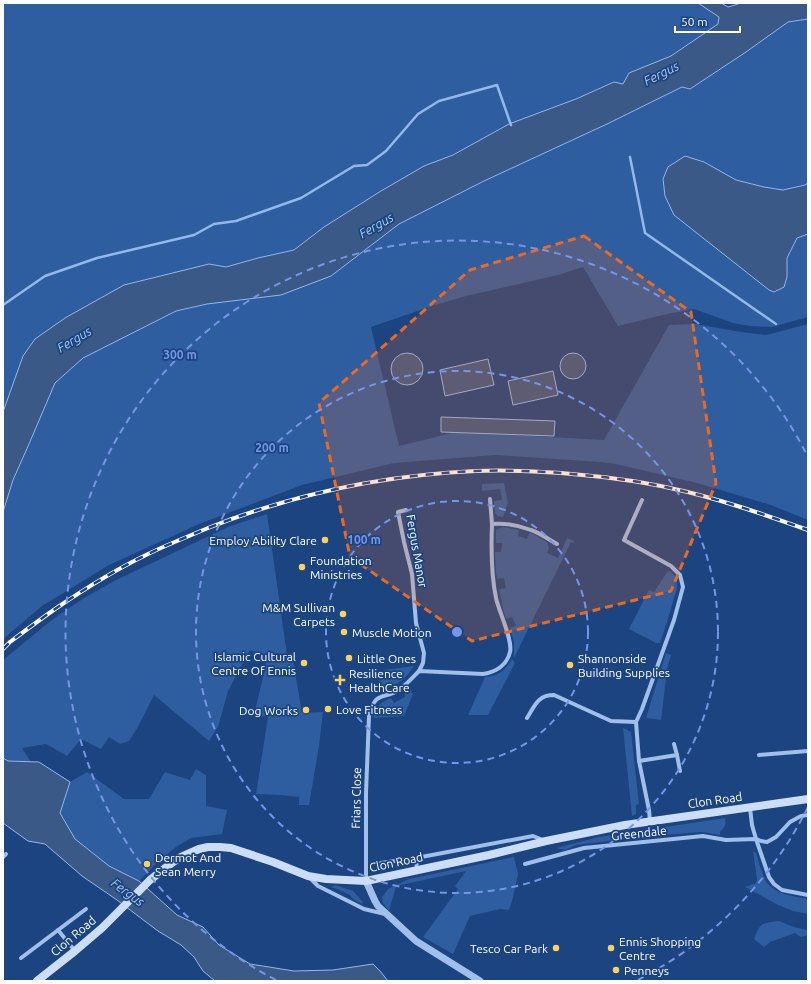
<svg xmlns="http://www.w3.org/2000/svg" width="811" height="984" viewBox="0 0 811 984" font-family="Ubuntu,sans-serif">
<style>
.green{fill:#2e5da0}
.water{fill:#3a5986;stroke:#92b9ec}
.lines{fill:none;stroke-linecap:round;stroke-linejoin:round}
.stream{stroke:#92b9ec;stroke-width:2.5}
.minor{stroke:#a0bfea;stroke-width:4}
.tertiary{stroke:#a0bfea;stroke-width:7}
.secondary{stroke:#cbddf7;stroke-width:8}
.rail-casing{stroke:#fff;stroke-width:4}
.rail{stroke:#1b4481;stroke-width:2.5;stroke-dasharray:8;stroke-linecap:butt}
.marked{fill:#ea6a24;fill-opacity:0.2;stroke:#ea6a24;stroke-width:3;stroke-dasharray:8 5;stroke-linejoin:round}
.ring{fill:none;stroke:#7795e8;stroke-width:2;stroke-dasharray:7 5}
.poi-dot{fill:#fbd35c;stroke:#1b4481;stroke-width:1.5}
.labels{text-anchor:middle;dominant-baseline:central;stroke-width:3.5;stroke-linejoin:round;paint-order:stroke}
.poi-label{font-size:12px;fill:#fff;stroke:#1b4481;text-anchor:start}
.street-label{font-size:12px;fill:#fff;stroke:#1b4481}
.water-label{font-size:13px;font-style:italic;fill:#abc9f2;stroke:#1b4481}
.centre{fill:#7795e8;stroke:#1b4481;stroke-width:2}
.ring-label{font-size:12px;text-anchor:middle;font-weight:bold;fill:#7795e8;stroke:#1b4481;stroke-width:3.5;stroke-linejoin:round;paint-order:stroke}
</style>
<rect width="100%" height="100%" fill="#1b4481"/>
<!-- green -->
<g class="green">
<polygon points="3,3 698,3 719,17 718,24 671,56 629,73 623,85 614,82 576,99 510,124 453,155 424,166 381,191 324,227 294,250 258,258 226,267 209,264 23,356 3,412"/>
<polygon points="808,19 808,317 772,327 750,326 733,323 694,309 667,314 618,326 583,267 558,275 466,296 432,306 371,327 399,446 456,432 604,440 669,325 695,324 741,332 766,335 808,324 808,520 771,505 697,483 616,464 600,462 495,455 394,463 302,485 199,524 109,565 42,606 3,639 3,512 13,480 29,444 55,383 83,358 176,311 331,276 399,224 484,181 607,124 682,87 690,89 746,52 788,22"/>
<polygon points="504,483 508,503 503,517 498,516 495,513 494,501 502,500 500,489 482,491 482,484"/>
<polygon points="267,514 287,655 292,655 302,713 323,712 319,746 309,805 299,805 299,797 281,795 256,794 268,717 254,715 268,656 250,650 228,691 218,727 209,741 154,695 139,725 129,741 120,744 109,737 101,749 81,739 67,756 46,744 22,748 31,762 8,761 3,758 3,660 53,619 84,598 116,580 228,527"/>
<polygon points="503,527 519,530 518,536 527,539 529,533 533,534 547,542 549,548 547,553 558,558 567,538 574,541 573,543 571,542 514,658 514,642 510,628 516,626 512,617 506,619 504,613 499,589 506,588 504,578 497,579 496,573 495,552 501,552 502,543 496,543 496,530"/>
<path d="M668,571C673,573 677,577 677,583C678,588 676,593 674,598C670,613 665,628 660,643H656L629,629L649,590L654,592Z"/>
<polygon points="666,653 671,655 667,669 661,720 646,718"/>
<path d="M512,659L515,663L488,715H468L485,677C500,676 505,670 512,659Z"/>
<path d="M414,666C404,681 400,683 383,690L376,686L384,674V670Z"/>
<path d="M409,688L413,694L404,716L373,718C376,706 380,703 391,698L394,703L405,697L404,692Z"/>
<polygon points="623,728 631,732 639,804 636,805 636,814 632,816"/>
<polygon points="196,769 206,775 206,806 227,810 222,834 191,838 176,847 159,861 139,881 109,866 75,839 59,813 70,782 87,772 124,799 149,799 165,772 190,780"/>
<path d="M725,818C726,826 726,826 720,832V835L702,832L649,836L576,845L565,850L556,848L599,837Z"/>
<path d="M753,851L756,853C758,860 763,877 767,883C777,895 794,896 808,899V914L793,911L778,905L745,887L756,883L757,879Z"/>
<polygon points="514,857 518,874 512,901 509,910 500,909 470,916 453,954 423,937 458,889 455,886 466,871 396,886 389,911 383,903 382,897 388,889 409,879"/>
<polygon points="336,885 353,891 363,902 362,904 353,899 350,895 335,888 330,887"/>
<path d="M779,921L794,927L807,930L808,935L801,937L795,933L770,942L764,947L754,939C760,923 762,923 779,921Z"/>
</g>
<!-- water -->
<g class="water">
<polygon points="698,3 721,3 728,7 741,3 808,3 808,19 788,22 746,52 690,89 682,87 607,124 484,181 399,224 331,276 281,295 207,304 176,311 83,358 55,383 29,444 13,480 3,512 3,412 23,356 35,339 65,318 124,285 209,264 226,267 258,258 294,250 324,227 381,191 424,166 453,155 509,124 576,99 614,82 623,84 629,73 671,56 718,24 719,17"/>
<polygon points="685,156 704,162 736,180 764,187 783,190 805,185 808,183 808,234 797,238 787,258 787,277 784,287 774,292 769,290 674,215 665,196 663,179 668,167"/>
<circle cx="407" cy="369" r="16"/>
<circle cx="573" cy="366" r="13"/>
<polygon points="488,359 494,385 445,396 440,370"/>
<polygon points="553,371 558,395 513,405 508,381"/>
<polygon points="441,417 555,421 554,436 441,432"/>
<polygon points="3,758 8,761 39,762 70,782 60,813 75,839 109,866 139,881 177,915 203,927 219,945 250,964 294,971 333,970 373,964 380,971 388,981 215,981 203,971 194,957 181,945 158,931 117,900 82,876 45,844 28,841 3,823"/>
</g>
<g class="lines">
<!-- stream -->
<g class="stream">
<polyline points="630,157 645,233 776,324"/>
<polyline points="3,305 45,276 97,258 194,235 214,224 236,221 301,198 354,166 367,165 386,151 418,114 439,101 497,85 511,125"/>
</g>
<!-- minor -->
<g class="minor">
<polyline points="490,499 492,524"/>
<polyline points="406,510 398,512 404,542 412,574 416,623 424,653 423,663 419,671"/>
<path d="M527,718C535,705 538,695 554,695L611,721L636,722L642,709L674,620L683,587L680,575L671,566L624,540L642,500"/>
<polyline points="636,722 639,761 649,810 650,821"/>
<polyline points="674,744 677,755"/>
<polyline points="759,755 808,751"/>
<polyline points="639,761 677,755 680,771"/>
<polyline points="750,808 752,825 756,839 769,877 774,884 782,890 808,895"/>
<polyline points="3,857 6,854"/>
<polyline points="416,858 417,870"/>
<polyline points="381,863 416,858 533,836 543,840"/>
<polyline points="525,864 584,848 703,836 726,840 756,839 761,841 767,842 776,837 790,822 801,816 808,815"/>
<polyline points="309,877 318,886 364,909 385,914"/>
<path d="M366,881V793L369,716C376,689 383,701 400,689C407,684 413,677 419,671L483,674C496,672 507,665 510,652C513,640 499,612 496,598C491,574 491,549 492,524C505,523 518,525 531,530C540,533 548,539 557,544"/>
<polyline points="58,930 75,951"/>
<polyline points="21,958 86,909"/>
</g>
<!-- tertiary -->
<polyline class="tertiary" points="366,881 375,901 378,906 416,941 480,981"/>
<!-- secondary -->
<polyline class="secondary" points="37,981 75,951 102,928 150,880 173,862 181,857 199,849 208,847 220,847 231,848 273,862 308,876 326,879 366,881 489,855 546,841 625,825 808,799"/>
<!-- rail casing -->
<g class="rail-casing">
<path id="rail" d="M3,649L10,642C26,630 42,618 58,607C86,588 115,570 146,555C166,545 187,537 208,528C294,494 384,475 476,471C505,470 533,471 561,473C598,476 634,480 670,488C717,498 763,514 808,530"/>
</g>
<!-- rail -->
<use href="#rail" class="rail"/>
</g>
<!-- marked area -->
<path class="marked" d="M584,236L691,312L716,483L671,591L472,641L350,557L319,403L470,270Z"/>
<!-- distance rings -->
<g class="ring">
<circle cx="457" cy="632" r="131"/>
<circle cx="457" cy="632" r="261"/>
<path d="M808 807A392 392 0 0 1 638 980M276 980A392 392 0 1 1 808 457"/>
</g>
<!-- markers -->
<g class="poi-dot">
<circle cx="325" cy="540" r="4"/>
<circle cx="302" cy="567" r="4"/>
<circle cx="343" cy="614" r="4"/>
<circle cx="344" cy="632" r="4"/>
<circle cx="349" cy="658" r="4"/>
<circle cx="304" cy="663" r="4"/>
<circle cx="570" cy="665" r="4"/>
<path d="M338 674h4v4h4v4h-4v4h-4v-4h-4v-4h4z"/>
<circle cx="328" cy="709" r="4"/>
<circle cx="306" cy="710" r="4"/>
<circle cx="147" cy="864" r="4"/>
<circle cx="556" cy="948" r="4"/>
<circle cx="611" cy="948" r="4"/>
<circle cx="616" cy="970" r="4"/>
</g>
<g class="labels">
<!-- poi labels -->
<g class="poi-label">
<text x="317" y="540" text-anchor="end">Employ Ability Clare</text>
<text x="310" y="560">Foundation<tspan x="310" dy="14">Ministries</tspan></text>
<text x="335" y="607" text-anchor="end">M&amp;M Sullivan<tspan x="335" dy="14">Carpets</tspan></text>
<text x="352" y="632">Muscle Motion</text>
<text x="296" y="656" text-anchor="end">Islamic Cultural<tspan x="296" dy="14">Centre Of Ennis</tspan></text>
<text x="357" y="658">Little Ones</text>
<text x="578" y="658">Shannonside<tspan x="578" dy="14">Building Supplies</tspan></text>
<text x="349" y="673">Resilience<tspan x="349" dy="14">HealthCare</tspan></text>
<text x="336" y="709">Love Fitness</text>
<text x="298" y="710" text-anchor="end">Dog Works</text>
<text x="155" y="857">Dermot And<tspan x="155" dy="14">Sean Merry</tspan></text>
<text x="619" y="941">Ennis Shopping<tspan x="619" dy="14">Centre</tspan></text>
<text x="548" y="948" text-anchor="end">Tesco Car Park</text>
<text x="624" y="970">Penneys</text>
</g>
<!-- street labels -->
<g class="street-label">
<text transform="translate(417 551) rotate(80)">Fergus Manor</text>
<text transform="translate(356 798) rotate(-89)">Friars Close</text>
<text transform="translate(715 800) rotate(-8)">Clon Road</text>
<text transform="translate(639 833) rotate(-6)">Greendale</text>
<text transform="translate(396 862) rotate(-12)">Clon Road</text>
<text transform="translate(73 936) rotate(-40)">Clon Road</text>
</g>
<!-- water labels -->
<g class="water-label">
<text transform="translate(661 73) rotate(-27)">Fergus</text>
<text transform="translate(376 225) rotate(-30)">Fergus</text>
<text transform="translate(74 339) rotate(-31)">Fergus</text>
<text transform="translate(128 892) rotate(36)">Fergus</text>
</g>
</g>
<circle cx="457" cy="632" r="6" class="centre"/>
<g class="ring-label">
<text x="180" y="359">300 m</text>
<text x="272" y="452">200 m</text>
<text x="364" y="544">100 m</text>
</g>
<!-- border -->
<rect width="811" height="984" fill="none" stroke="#ffffff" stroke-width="8"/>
<!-- scale -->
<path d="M675 26v6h65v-6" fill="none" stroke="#ffffff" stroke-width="2"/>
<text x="681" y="26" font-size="12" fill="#ffffff" stroke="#1b4481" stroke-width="3" paint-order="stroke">50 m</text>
</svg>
